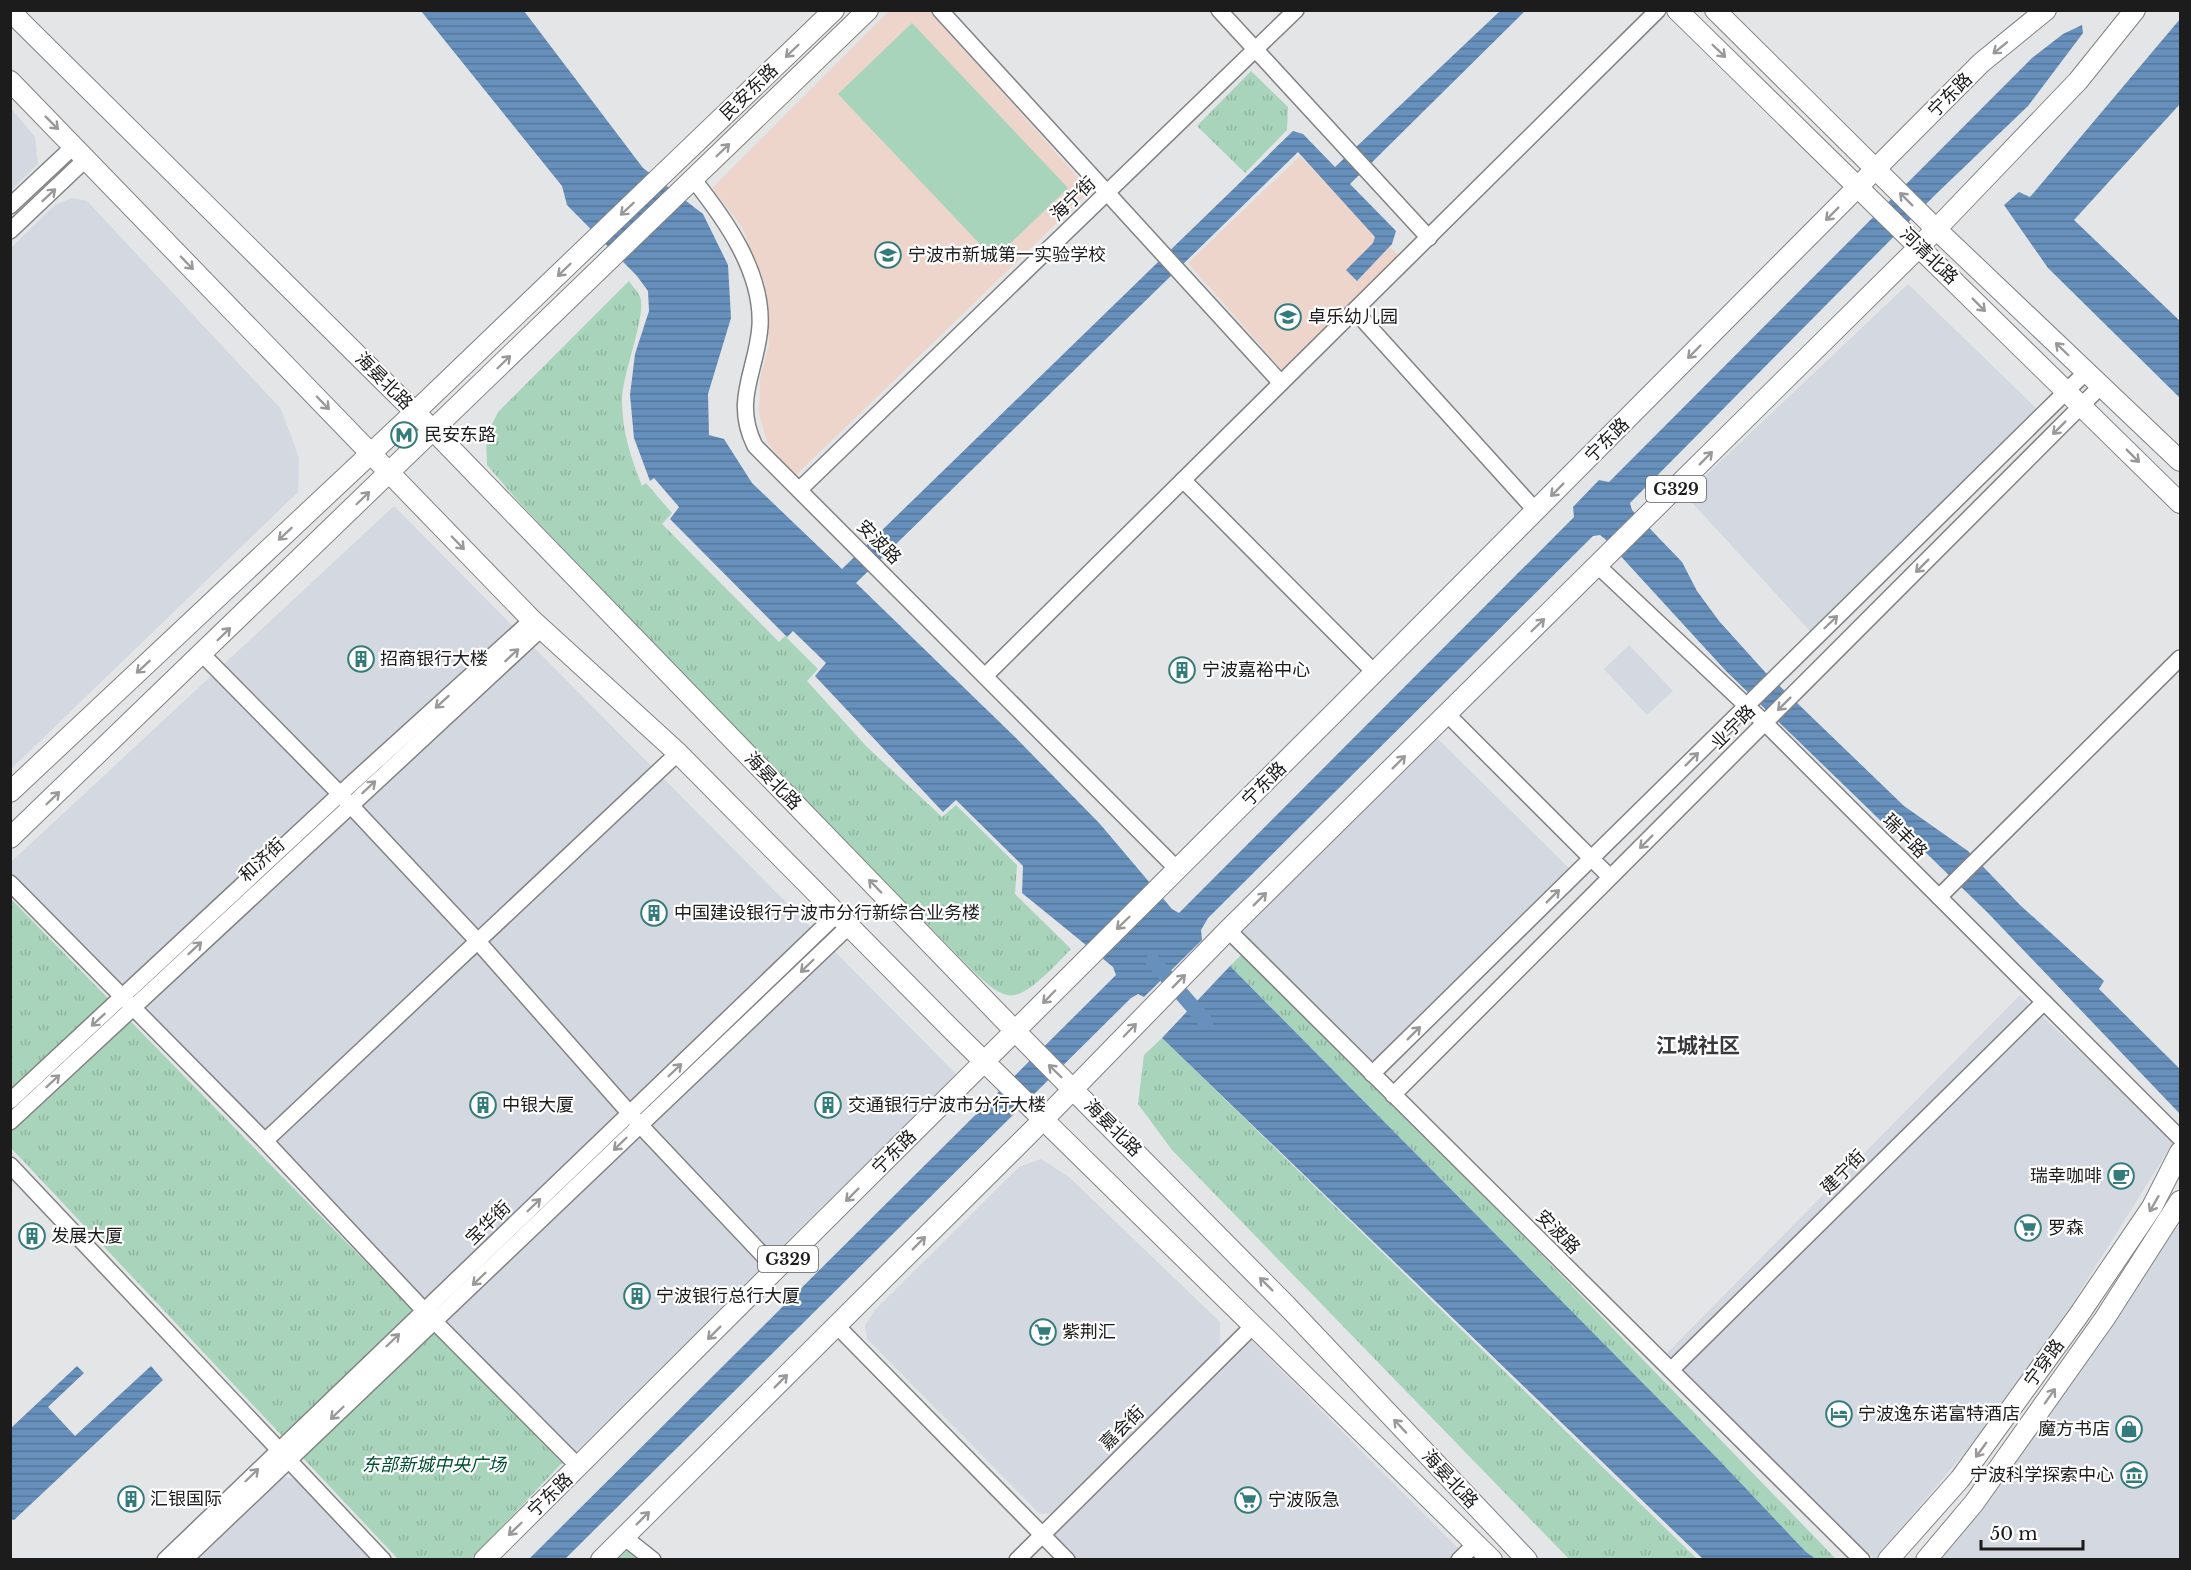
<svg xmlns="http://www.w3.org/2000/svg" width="2191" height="1570" viewBox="0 0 2191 1570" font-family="'Libre Baskerville','Noto Sans SC',serif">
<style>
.built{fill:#d4d8e1}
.education{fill:#edd5cc}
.grass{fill:url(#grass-tufts)}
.pitch{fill:#a7d4ba}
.water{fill:url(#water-rules)}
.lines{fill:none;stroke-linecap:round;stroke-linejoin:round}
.canal{stroke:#6791bc;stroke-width:15}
.minor-casing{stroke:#828284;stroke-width:18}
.major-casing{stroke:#828284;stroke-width:22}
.minor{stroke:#fff;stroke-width:15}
.major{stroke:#fff;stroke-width:20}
.oneway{stroke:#999}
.labels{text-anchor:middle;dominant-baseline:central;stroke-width:4.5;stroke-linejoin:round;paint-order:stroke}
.shield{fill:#fff;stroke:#606061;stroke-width:1.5}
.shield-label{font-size:16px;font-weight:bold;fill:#1c1c1d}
.street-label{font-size:18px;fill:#1c1c1d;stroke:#fff}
.poi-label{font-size:18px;fill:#1c1c1d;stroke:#fff;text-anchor:start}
.park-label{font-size:18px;font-style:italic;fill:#004f30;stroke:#fff}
.quarter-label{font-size:21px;font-weight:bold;fill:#39393b;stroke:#fff}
</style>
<defs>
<pattern id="grass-tufts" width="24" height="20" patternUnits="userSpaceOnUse" patternTransform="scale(1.5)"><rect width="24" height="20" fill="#a7d4ba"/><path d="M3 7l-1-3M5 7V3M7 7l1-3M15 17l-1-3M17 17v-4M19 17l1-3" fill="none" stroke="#8fb59f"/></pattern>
<pattern id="water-rules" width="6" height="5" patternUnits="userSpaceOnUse" patternTransform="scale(1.5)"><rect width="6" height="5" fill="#6791bc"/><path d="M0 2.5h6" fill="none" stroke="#547698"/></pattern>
</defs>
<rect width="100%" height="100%" fill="#e4e5e7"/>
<!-- built -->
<g class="built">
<polygon points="10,107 35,137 38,164 11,190"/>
<polygon points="72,198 87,201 281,409 299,458 298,492 11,769 11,248 55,205"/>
<polygon points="1908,284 2037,409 1810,631 1685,495"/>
<polygon points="394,506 959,1077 574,1453 11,878 11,862"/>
<polygon points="1629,645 1673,691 1647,715 1604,669"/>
<polygon points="1436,737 1572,871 1375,1063 1240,933"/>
<polygon points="2020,995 2174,1141 2071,1306 1988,1425 1875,1559 1828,1517 1667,1353"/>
<polygon points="1041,1159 1069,1177 1220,1322 1220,1349 1058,1513 1040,1514 867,1339 865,1326 874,1311 1019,1167"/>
<polygon points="2180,1201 2180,1559 1926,1560"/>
<polygon points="1252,1341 1469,1559 1077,1559 1052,1534"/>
<polygon points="284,1477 296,1479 370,1559 199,1559"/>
</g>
<!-- education -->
<g class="education">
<polygon points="929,10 1090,191 795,476 767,442 759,413 760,379 769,344 765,284 742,227 712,188 889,11"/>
<polygon points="1300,156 1401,258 1283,371 1188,263"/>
</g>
<!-- grass -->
<g class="grass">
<polygon points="1251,71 1288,107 1287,130 1245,173 1197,126"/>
<path d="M629,281C632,286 638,291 640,297C647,316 622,373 622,401C622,431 631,458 642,486L646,483L672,513L662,524L779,642L785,636L818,669L807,681L867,747L942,817L956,805L1017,865L1015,894L1071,949C1058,962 1026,1000 1007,995C994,992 982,979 972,970L679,671L518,501L487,465L486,435L499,411Z"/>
<polygon points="10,898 562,1463 471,1559 398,1559 11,1148"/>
<polygon points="1242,954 1533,1246 1836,1559 1816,1559 1806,1552 1718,1459 1230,966"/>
<polygon points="1162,1038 1697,1559 1569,1559 1172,1150 1138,1104 1144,1055"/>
<polygon points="627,1548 642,1560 615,1560"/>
</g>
<!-- pitch -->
<polygon class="pitch" points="912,23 1068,188 994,259 838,94"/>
<!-- water -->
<g class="water">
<polygon points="421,11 524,11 643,168 703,214 728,265 731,318 708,394 709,435 724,439 752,483 842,569 1293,131 1303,134 1335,167 1500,11 1525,11 1350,184 1396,231 1392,244 1357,281 1346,270 1373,243 1375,237 1298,152 856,583 1016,738 1100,824 1172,909 1179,913 1574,517 1573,507 1599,480 1609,482 1615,476 2032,58 2063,34 2082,25 2083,33 2028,106 1934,196 1630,503 1632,510 1682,562 1697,591 1719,621 1765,672 1904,806 1968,851 2020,905 2104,981 2099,989 2180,1069 2180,1114 1988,913 1922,849 1883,823 1726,671 1605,539 1600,535 1593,536 1208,918 1201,930 1202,940 1144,997 1138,994 1131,998 565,1559 529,1559 1116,975 1113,967 1022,893 1023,866 956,800 943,812 815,676 826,663 793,631 787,637 670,519 679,507 654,478 650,481 634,438 630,395 635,354 649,311 648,291 637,276 567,205 562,186"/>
<polygon points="2180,19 2180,104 2074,220 2180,321 2180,398 2048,268 2004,205 2019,192 2030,197"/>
<polygon points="1230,966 1718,1459 1806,1552 1816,1559 1703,1559 1162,1038"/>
<polygon points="77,1366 84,1373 48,1407 75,1436 151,1366 163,1380 14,1520 11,1519 11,1428"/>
</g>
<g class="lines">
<!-- canal -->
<polyline class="canal" points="1153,961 1206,1022"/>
<!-- minor casing -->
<g class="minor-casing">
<g id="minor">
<polyline points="940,10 1281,383"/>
<polyline points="1219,10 1429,238"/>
<path d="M693,179C725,219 763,272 760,326C757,371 732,400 755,446L1178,870"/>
<polyline points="10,206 74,146"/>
<polyline points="10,231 87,158"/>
<polyline points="1355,311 1536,511"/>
<polyline points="1183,480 1375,673"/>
<polyline points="799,490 1296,10"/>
<polyline points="1598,566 1765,723 2180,1138"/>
<polyline points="203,655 340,794 473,936 640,1125 777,1270"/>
<polyline points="985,676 1658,10"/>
<polyline points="1447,714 1610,877"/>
<polyline points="10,883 265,1141 678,753"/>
<polyline points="1939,897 2180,658"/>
<polyline points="1228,930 1862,1560"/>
<polyline points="1372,1074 2086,372"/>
<polyline points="1393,1095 2101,386"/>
<polyline points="10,1101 340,794 532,620"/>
<polyline points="10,1122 541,629"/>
<polyline points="265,1141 434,1321 579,1467"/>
<polyline points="10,1165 383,1560"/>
<polyline points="836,1325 1067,1560"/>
<polyline points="1671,1370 2044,1002"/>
<polyline points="624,1537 653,1560"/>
<polyline points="165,1560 837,914"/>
<polyline points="184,1560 849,926"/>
<polyline points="1017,1560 1254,1325"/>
<polyline points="1459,1560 1476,1543"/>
</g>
</g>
<!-- major casing -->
<g class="major-casing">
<g id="major">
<polyline points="1677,10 2180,503"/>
<polyline points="1715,10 1936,229 2180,461"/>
<polyline points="10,11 433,430 1015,1031 1288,1307 1527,1560"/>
<polyline points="10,81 532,620 678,753 951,1029 1492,1560"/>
<polyline points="10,792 415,412 834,10"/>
<polyline points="10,838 868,10"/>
<polyline points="484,1560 1337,710 1981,63 2046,10"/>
<polyline points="601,1560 1044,1119 1228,930 1920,246 2078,81 2135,10"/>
<polyline points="1888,1560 1960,1479 2078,1316 2152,1207 2180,1152"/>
<polyline points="1926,1560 1974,1503 2105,1318 2180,1201"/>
</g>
</g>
<!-- minor -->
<use href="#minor" class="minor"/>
<!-- major -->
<use href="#major" class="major"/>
</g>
<!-- one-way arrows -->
<defs><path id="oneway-shaft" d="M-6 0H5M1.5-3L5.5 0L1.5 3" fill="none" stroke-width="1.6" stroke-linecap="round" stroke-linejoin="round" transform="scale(1.5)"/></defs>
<g class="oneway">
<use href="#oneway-shaft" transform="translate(2000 48) rotate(141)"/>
<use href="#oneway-shaft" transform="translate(792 51) rotate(136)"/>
<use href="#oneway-shaft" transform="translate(1719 51) rotate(44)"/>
<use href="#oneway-shaft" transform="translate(52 123) rotate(45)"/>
<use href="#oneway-shaft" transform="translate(723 150) rotate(-44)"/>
<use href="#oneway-shaft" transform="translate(49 195) rotate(-43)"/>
<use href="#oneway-shaft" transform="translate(1906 199) rotate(-135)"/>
<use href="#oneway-shaft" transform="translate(627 209) rotate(137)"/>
<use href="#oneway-shaft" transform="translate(1832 214) rotate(135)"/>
<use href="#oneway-shaft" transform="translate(187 263) rotate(46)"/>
<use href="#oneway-shaft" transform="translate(564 270) rotate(136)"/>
<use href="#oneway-shaft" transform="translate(1979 305) rotate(45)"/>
<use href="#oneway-shaft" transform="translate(2062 349) rotate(-136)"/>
<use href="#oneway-shaft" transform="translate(1694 352) rotate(135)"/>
<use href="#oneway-shaft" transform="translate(504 362) rotate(-44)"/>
<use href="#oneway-shaft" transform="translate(323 403) rotate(46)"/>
<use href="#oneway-shaft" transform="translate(2059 428) rotate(135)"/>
<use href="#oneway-shaft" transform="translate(2133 456) rotate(45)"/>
<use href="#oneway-shaft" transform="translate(1706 458) rotate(-45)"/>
<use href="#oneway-shaft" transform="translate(1557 490) rotate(135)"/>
<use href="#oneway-shaft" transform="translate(363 498) rotate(-44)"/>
<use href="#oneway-shaft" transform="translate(285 534) rotate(137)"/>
<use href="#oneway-shaft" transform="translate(458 543) rotate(46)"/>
<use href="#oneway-shaft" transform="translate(1922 566) rotate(135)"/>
<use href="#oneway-shaft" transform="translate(1831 622) rotate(-44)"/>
<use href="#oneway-shaft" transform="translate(1538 625) rotate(-44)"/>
<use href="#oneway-shaft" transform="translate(224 634) rotate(-44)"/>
<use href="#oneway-shaft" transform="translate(512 655) rotate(-43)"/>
<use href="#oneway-shaft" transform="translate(143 667) rotate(137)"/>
<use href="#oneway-shaft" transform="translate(442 702) rotate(138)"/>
<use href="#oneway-shaft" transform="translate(1784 704) rotate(135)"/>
<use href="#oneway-shaft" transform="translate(1692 759) rotate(-45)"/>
<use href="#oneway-shaft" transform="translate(1399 762) rotate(-45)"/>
<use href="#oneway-shaft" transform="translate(369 787) rotate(-43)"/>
<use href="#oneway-shaft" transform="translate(53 798) rotate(-44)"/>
<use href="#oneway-shaft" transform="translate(1646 842) rotate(135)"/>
<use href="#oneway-shaft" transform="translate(875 886) rotate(-134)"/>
<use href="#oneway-shaft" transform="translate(1553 896) rotate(-45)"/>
<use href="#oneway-shaft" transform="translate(1260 899) rotate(-45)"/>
<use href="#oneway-shaft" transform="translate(1123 923) rotate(136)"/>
<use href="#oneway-shaft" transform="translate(195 948) rotate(-43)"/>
<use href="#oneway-shaft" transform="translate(807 966) rotate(136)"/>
<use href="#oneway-shaft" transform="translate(1179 981) rotate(-45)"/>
<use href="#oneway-shaft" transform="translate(1049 997) rotate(134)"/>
<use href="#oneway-shaft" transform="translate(98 1020) rotate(137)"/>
<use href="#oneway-shaft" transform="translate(1130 1030) rotate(-46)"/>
<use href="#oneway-shaft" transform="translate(1414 1033) rotate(-45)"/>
<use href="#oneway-shaft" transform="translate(675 1070) rotate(-44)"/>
<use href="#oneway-shaft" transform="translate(1055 1071) rotate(-136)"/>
<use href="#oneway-shaft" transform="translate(53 1081) rotate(-43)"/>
<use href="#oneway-shaft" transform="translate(620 1144) rotate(136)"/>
<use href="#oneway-shaft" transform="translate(852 1195) rotate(135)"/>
<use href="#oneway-shaft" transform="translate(2154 1204) rotate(120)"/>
<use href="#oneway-shaft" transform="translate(534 1205) rotate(-44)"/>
<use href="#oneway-shaft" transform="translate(919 1243) rotate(-45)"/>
<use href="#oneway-shaft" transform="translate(479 1279) rotate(136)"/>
<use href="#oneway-shaft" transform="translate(1266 1284) rotate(-135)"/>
<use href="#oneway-shaft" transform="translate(714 1333) rotate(135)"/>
<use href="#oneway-shaft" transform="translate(393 1340) rotate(-44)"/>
<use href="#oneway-shaft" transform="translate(781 1381) rotate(-45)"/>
<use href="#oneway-shaft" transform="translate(2050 1396) rotate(-55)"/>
<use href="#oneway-shaft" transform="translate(337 1413) rotate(136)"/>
<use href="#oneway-shaft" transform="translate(1400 1426) rotate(-133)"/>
<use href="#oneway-shaft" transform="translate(1981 1450) rotate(126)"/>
<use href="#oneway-shaft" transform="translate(252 1475) rotate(-44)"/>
<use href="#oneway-shaft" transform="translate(643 1518) rotate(-45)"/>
<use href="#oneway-shaft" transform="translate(515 1529) rotate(136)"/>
</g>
<!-- icons -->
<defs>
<g id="school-ring" transform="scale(1.35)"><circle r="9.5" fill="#fff" stroke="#337c7b" stroke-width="1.5"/><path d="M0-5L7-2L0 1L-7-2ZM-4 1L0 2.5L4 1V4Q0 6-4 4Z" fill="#337c7b"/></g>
<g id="metro-ring" transform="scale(1.35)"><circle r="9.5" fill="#fff" stroke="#337c7b" stroke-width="1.5"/><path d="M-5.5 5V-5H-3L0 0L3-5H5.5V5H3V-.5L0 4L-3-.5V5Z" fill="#337c7b"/></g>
<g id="building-ring" transform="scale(1.35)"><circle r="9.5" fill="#fff" stroke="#337c7b" stroke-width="1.5"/><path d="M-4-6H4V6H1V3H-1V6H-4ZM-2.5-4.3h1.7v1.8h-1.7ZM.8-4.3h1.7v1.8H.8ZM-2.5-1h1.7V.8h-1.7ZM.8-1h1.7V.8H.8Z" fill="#337c7b"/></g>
<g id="cafe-ring" transform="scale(1.35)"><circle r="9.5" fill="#fff" stroke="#337c7b" stroke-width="1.5"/><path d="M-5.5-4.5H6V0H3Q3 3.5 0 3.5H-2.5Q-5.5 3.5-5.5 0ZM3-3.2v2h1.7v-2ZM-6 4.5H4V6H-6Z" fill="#337c7b"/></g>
<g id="supermarket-ring" transform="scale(1.35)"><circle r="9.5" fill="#fff" stroke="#337c7b" stroke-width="1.5"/><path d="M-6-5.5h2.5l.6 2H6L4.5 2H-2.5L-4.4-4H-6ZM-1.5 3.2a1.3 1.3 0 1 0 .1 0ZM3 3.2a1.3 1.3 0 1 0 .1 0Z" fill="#337c7b"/></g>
<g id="hotel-ring" transform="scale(1.35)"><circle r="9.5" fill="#fff" stroke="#337c7b" stroke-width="1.5"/><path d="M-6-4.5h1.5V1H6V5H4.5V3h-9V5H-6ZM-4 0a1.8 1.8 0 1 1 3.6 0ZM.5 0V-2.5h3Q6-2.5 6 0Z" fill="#337c7b"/></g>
<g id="shop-ring" transform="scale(1.35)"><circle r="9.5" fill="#fff" stroke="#337c7b" stroke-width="1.5"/><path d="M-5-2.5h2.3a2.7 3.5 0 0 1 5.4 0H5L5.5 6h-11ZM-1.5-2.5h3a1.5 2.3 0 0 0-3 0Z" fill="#337c7b"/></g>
<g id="museum-ring" transform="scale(1.35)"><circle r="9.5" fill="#fff" stroke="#337c7b" stroke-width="1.5"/><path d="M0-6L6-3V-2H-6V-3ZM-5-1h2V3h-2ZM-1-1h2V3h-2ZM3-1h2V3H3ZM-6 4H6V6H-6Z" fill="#337c7b"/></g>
</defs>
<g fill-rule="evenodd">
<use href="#school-ring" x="888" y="255"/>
<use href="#school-ring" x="1288" y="317"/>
<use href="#metro-ring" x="404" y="435"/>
<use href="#building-ring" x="361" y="659"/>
<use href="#building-ring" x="1182" y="670"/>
<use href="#building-ring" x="654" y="913"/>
<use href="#building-ring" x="483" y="1105"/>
<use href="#building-ring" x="828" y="1105"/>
<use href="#cafe-ring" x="2121" y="1176"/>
<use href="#supermarket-ring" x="2028" y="1228"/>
<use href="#building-ring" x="32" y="1236"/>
<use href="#building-ring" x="637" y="1296"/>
<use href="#supermarket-ring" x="1043" y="1332"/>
<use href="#hotel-ring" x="1839" y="1414"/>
<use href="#shop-ring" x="2129" y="1429"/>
<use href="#museum-ring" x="2134" y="1475"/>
<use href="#building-ring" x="131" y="1499"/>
<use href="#supermarket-ring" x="1248" y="1500"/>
</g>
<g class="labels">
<!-- shield labels -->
<g class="shield">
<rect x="1646" y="476" width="60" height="26" rx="4.5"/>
<rect x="758" y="1246" width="60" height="26" rx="4.5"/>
</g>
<g class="shield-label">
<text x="1676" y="489">G329</text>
<text x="788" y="1259">G329</text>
</g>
<!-- street labels -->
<g class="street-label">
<text transform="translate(749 92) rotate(-44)">民安东路</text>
<text transform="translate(1950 95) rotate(-45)">宁东路</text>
<text transform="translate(1073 199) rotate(-44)">海宁街</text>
<text transform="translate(1929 256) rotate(44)">河清北路</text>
<text transform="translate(384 381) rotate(45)">海晏北路</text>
<text transform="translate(1607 440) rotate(-45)">宁东路</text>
<text transform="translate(879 542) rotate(45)">安波路</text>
<text transform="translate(1733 727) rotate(-45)">业宁路</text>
<text transform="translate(773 781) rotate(46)">海晏北路</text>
<text transform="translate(1264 784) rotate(-45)">宁东路</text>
<text transform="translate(1905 836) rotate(45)">瑞丰路</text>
<text transform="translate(262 860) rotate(-43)">和济街</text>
<text transform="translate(1113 1128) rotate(45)">海晏北路</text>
<text transform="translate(894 1152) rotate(-45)">宁东路</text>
<text transform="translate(1843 1172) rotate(-45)">建宁街</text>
<text transform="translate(488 1223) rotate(-44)">宝华街</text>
<text transform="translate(1558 1232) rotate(45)">安波路</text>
<text transform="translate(2044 1363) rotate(-54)">宁穿路</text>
<text transform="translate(1122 1428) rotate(-45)">嘉会街</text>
<text transform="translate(1450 1479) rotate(47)">海晏北路</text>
<text transform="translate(550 1495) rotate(-44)">宁东路</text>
</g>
<!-- poi labels -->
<g class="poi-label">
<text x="908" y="255">宁波市新城第一实验学校</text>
<text x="1308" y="317">卓乐幼儿园</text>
<text x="424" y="435">民安东路</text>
<text x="380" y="659">招商银行大楼</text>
<text x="1202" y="670">宁波嘉裕中心</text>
<text x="674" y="913">中国建设银行宁波市分行新综合业务楼</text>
<text x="502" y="1105">中银大厦</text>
<text x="848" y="1105">交通银行宁波市分行大楼</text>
<text x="2102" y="1176" text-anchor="end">瑞幸咖啡</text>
<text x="2048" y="1228">罗森</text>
<text x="51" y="1236">发展大厦</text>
<text x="656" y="1296">宁波银行总行大厦</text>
<text x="1062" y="1332">紫荆汇</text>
<text x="1858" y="1414">宁波逸东诺富特酒店</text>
<text x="2110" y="1429" text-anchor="end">魔方书店</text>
<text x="2114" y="1475" text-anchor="end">宁波科学探索中心</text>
<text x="150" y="1499">汇银国际</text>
<text x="1268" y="1500">宁波阪急</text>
</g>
<!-- park labels -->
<g class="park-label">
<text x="434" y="1465">东部新城中央广场</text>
</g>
<!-- quarter labels -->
<g class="quarter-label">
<text x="1698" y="1046">江城社区</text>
</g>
</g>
<!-- border -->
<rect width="2191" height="1570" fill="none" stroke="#1c1c1d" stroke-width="24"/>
<!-- scale -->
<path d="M1981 1540v9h102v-9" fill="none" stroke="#1c1c1d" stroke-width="3"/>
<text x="1990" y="1540" font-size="18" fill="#1c1c1d" stroke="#ffffff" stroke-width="4.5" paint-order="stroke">50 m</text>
</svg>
